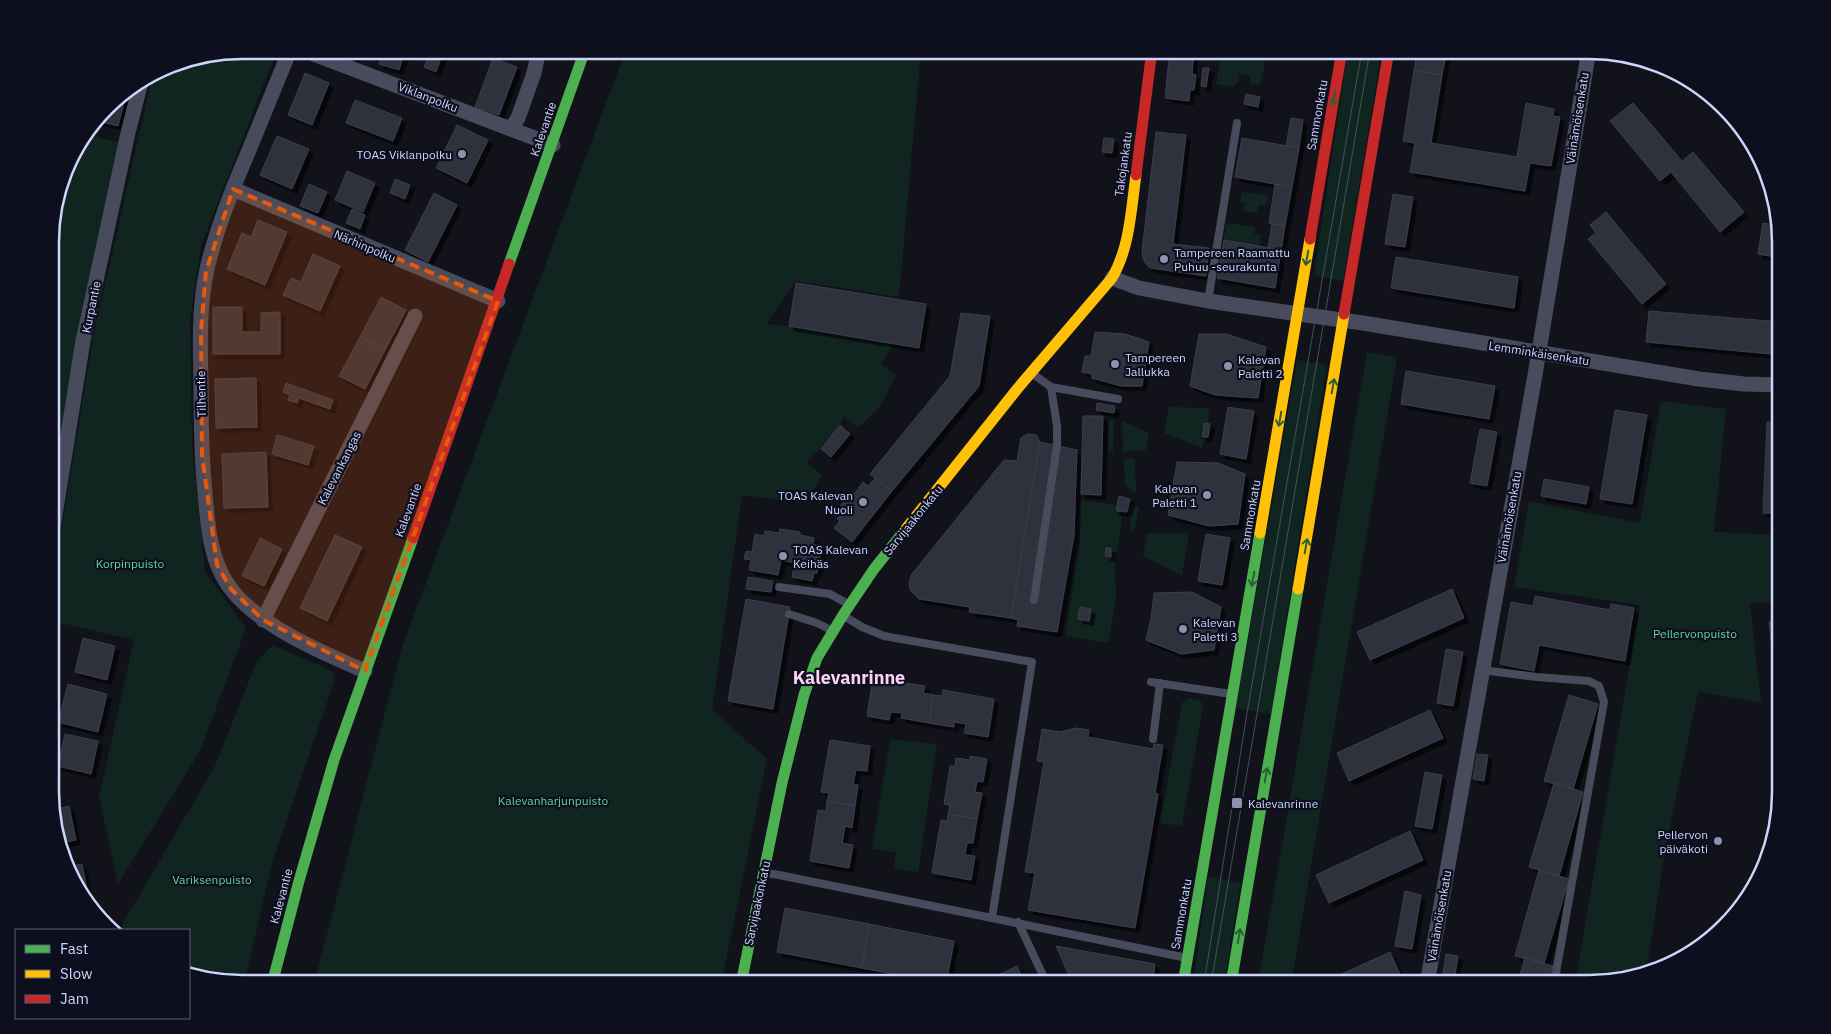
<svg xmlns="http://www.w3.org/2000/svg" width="1831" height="1034" viewBox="0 0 1831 1034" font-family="'IBM Plex Sans',sans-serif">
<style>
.green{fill:#112520}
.building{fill:#2f303d;stroke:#3c3e4d;filter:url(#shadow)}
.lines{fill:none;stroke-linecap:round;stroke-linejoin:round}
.lane{stroke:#474b5b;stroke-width:8}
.street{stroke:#474b5b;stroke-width:15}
.fast{stroke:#4caf50;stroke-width:11}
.slow{stroke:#ffc107;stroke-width:11}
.jam{stroke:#c62828;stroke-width:11}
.tram{stroke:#3d555b;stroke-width:1}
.oneway{stroke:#2d5f37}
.marked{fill:#e8590c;fill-opacity:0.2;stroke:#e8590c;stroke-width:4;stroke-dasharray:10 6;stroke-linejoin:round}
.poi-dot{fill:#8c91ad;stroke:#0e0f1e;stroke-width:2}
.labels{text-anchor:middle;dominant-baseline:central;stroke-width:4.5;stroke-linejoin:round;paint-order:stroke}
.street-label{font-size:12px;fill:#ced5fc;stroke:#0e0f1e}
.poi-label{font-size:12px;fill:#ced5fc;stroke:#0e0f1e;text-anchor:start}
.park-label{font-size:12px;fill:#60d69a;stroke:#0e0f1e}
.district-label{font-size:18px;font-weight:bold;fill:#fcd0f7;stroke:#0e0f1e}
.rim{fill:none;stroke:#ced5fc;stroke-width:2.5}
</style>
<defs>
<filter id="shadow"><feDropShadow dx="4.5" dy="4.5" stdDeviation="0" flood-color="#0009"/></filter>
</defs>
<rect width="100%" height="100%" fill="#12121a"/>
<!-- green -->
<g class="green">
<polygon points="242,50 277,50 201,246 190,320 192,446 205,572 246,628 200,751 118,884 99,797 134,640 52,621 52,586 93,338 153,74 169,65"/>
<polygon points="626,50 921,50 899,297 796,281 766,324 789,326 895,343 881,364 896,375 880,407 858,428 843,416 840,425 807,463 822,475 806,503 742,495 712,710 767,759 721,984 314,984 402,647"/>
<polygon points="1348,50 1382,50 1343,281 1314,275"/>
<polygon points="1222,52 1243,56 1244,53 1266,57 1260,85 1250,83 1250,76 1240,74 1238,83 1235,83 1234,87 1216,84"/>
<polygon points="87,134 120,143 52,501 52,217 70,157"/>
<polygon points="1242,192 1268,195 1266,206 1258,205 1257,213 1243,211 1244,203 1240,202"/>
<polygon points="1226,223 1255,227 1254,234 1261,235 1259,246 1224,240"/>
<polygon points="1367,352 1397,357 1291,984 1258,984"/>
<polygon points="1297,360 1327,365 1271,714 1236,708"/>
<polygon points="1661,401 1726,409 1714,532 1781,535 1781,600 1750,604 1761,703 1698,692 1665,850 1646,975 1601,984 1575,984 1640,605 1514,587 1529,501 1640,523"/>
<polygon points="1169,407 1209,408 1208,424 1203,424 1200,439 1204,440 1202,448 1164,433"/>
<polygon points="1109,420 1114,420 1113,452 1108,452"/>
<polygon points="1122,421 1149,433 1146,450 1123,452"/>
<polygon points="1135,458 1136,494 1125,485 1124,459"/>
<polygon points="1081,500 1116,505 1115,512 1118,513 1118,516 1122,517 1115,565 1116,600 1108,643 1065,636 1080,543"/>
<polygon points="1129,504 1139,507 1134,532 1131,532"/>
<polygon points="1147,533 1189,533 1182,576 1143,556"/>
<polygon points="273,645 330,670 334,674 334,682 273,860 244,984 193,978 189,976 189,930 119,930 215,766 257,661"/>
<polygon points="1188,698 1200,700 1203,706 1182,826 1160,823 1182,703"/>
<polygon points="890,739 937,744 918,872 894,869 896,852 872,849"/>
<polygon points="1208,877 1241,883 1224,984 1193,984"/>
</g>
<!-- building -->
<g class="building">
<polygon points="332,50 358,50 354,58"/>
<polygon points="384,50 405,50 399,70 379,64"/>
<polygon points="431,50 444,50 436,72 424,67"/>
<polygon points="1170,50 1194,50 1192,74 1196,75 1194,90 1190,90 1189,101 1165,98"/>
<polygon points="1418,50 1447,50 1442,75 1414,70"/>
<polygon points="493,58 517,67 499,115 475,107"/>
<polygon points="1203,68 1209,68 1206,87 1201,86"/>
<polygon points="1414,70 1442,75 1431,143 1517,157 1526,103 1554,109 1553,116 1560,117 1551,166 1530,163 1525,191 1410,172 1415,143 1403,141"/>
<polygon points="305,73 329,83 312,125 288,115"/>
<polygon points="127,90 118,126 98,121 115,98"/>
<polygon points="1246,94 1260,97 1258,107 1244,104"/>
<polygon points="355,100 402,118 393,141 346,123"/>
<polygon points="1633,103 1682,161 1693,152 1744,212 1720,232 1671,172 1660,181 1610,121"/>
<polygon points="1291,118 1303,120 1299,148 1286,146"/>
<polygon points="457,125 488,140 467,183 436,168"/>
<polygon points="1156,132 1186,135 1173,244 1209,248 1206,276 1150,268 1146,264 1143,258 1142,251"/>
<polygon points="277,136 309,149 292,189 260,175"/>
<polygon points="1104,138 1114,139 1112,153 1102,152"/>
<polygon points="1242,138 1299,148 1292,187 1235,177"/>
<polygon points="347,171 375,183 363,212 335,200"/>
<polygon points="395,179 410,185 405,199 390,193"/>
<polygon points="309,184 327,192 318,213 300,206"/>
<polygon points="1275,184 1292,187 1285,226 1269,223"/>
<polygon points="434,193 457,205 428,262 405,250"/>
<polygon points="1393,194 1413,197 1405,247 1385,244"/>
<polygon points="352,209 365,215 360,229 346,223"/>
<polygon points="1606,212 1666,284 1642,304 1588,239 1596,233 1590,225"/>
<polygon points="258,220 287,232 265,285 227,269 242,233 251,237"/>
<polygon points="1763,223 1780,226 1781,258 1758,254"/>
<polygon points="1272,224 1285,226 1281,250 1268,248"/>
<polygon points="1224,240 1281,250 1275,288 1217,278"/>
<polygon points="313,254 340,266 320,311 283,295 291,278 301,282"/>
<polygon points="1396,257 1518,277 1514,308 1391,288"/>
<polygon points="796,283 926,304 919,348 789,326"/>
<polygon points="381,297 406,310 385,350 360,337"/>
<polygon points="213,307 242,307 242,332 261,332 261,313 280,312 280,354 213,354"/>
<polygon points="1649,311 1781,322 1781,355 1646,342"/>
<polygon points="961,313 990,316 979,386 892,491 870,474 950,376"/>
<polygon points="1095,332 1125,334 1149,342 1142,386 1121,386 1092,378 1092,374 1082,372 1085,356 1091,356"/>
<polygon points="1199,334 1226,334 1266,347 1258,398 1215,395 1190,386"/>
<polygon points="360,337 385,350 365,389 339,376"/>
<polygon points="1406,371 1495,386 1489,419 1401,404"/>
<polygon points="256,378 257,427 216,428 215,379"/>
<polygon points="286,383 333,400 330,409 299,398 297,403 288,400 290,395 283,392"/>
<polygon points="1097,403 1115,406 1114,413 1096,410"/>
<polygon points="1228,407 1254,411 1246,459 1220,454"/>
<polygon points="1615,410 1647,415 1632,504 1600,499"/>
<polygon points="1083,416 1103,416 1101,495 1081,494"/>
<polygon points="1767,422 1781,422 1781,514 1763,513"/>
<polygon points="1204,423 1210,424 1208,437 1202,437"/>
<polygon points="840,425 850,434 831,457 821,449"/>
<polygon points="1480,429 1497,432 1487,486 1470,483"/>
<polygon points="1027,434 1036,435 1040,442 1011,618 969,612 970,607 919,599 910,590 909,582 912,574 1004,460 1017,461 1021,438"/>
<polygon points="277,435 314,446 308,465 272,454"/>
<polygon points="1040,442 1077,450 1074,535 1057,632 1017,626 1018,620 1011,618"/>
<polygon points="266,452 268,507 224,508 222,454"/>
<polygon points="1177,462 1218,463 1245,474 1238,524 1209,526 1168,515"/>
<polygon points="875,478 892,491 852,542 834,528 840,521 837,519 841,514 836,511 851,492 854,494 863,482 868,486"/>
<polygon points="1544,479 1589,487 1586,504 1541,496"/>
<polygon points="1119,496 1130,499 1127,512 1116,511"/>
<polygon points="780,529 800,532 800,535 814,538 813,544 822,546 817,573 814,573 812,581 792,577 795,563 781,560 778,575 749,570 751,560 744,559 746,551 752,552 755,534 764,536 765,531 779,533"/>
<polygon points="1206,534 1230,538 1222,585 1198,581"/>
<polygon points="335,535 362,547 327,621 300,608"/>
<polygon points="260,538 282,549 264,586 242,576"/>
<polygon points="1106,548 1111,548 1111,557 1105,556"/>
<polygon points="748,577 773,581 771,592 746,589"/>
<polygon points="1452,589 1464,618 1370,660 1357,632"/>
<polygon points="1192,592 1221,607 1214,650 1181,654 1146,640 1151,618 1154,593"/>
<polygon points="1535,596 1610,610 1611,604 1634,608 1625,661 1539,645 1534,671 1500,664 1511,602 1533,606"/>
<polygon points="746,599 790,607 773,709 728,701"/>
<polygon points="1080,607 1091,609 1089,621 1078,619"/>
<polygon points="1779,615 1781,615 1781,656 1773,657 1769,622 1780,620"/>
<polygon points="83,638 115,646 107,680 75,672"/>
<polygon points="1446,649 1463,652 1453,706 1437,703"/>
<polygon points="873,678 925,686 923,693 933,695 929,723 901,718 902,713 891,712 889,720 867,716"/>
<polygon points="68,684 107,694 98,732 58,722"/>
<polygon points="943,690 994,699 988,737 964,733 966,724 954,722 954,727 929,723 933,695 942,696"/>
<polygon points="1569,695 1598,704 1573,789 1544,781"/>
<polygon points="1430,710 1443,738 1349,781 1337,753"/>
<polygon points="1076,728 1089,730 1088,737 1153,749 1154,744 1163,745 1155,793 1158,794 1135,928 1028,910 1035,873 1025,872 1044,762 1037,761 1042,729 1060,732"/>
<polygon points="65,734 98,741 91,774 58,766"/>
<polygon points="830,740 870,746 867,771 856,770 853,784 858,785 855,806 827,801 829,793 821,792"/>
<polygon points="1477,754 1488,755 1484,781 1473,779"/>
<polygon points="970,756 987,759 983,782 977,781 975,792 982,793 977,819 948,814 950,805 944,804 950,766 955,766 956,758 970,760"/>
<polygon points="1425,772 1442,775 1432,829 1415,826"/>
<polygon points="1554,783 1583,792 1559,876 1529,867"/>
<polygon points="827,801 855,806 852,828 845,826 842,843 853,845 849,868 810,861 818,810 826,811"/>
<polygon points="69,806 76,840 61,843 52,817 52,810"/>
<polygon points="948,814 977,819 973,843 967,843 965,855 975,856 971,880 932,873 941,820 947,821"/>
<polygon points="1410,831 1423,860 1329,903 1316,875"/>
<polygon points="82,864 90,905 82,898 70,867"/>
<polygon points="1539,870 1569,879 1544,963 1515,956"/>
<polygon points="1405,891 1421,895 1412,949 1395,946"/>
<polygon points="785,908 869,924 862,968 777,952"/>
<polygon points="869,924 954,941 946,984 862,968"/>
<polygon points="1056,946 1155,964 1152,984 1073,984"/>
<polygon points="1390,952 1403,981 1396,984 1320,984"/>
<polygon points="1446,954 1458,956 1454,981 1442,979"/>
<polygon points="1525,958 1553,966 1548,984 1517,984"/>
<polygon points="1017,966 1025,984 984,984 983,982"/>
</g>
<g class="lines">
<!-- lane -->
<g class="lane">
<polyline points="1208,301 1237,123"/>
<polyline points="1033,374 1051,387 1057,426 1057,446 1034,600"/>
<polyline points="1051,387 1118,399"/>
<polyline points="779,587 830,594 848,604"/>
<polyline points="789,614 817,623 831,630"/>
<polyline points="844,616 862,627 884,636 1032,662 992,918 1187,958"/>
<polyline points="1482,670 1537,677 1589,681 1599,686 1604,702 1554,984"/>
<polyline points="1151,682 1231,694"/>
<polyline points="1153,739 1160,683"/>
<polyline points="766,873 779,875 992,918"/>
<polyline points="1018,922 1047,984"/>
</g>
<!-- street -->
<g class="street">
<path d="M290,50C276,85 261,120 247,155C231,192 216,230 207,269C199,305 200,345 201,382C201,415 201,448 204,481C207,516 208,560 231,589C259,626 323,653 365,671"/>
<polyline points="303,50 553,145"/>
<polyline points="511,129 518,118 534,73 539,50"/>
<polyline points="233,189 498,301"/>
<polyline points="1112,278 1139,288 1208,301 1363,323 1699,379 1744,384 1781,385"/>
<polyline points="52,534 83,341 128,133 141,82"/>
<polyline points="263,620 415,316"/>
<polyline points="1427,984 1535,375 1589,50"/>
</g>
<!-- fast -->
<g class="fast">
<polyline points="509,264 585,50"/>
<polyline points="272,984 299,881 334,760 413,538"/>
<polyline points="741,984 782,783 804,695 817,658 843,615 874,569 905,530"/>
<polyline points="1183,984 1260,533"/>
<polyline points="1231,984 1298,589"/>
</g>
<!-- slow -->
<g class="slow">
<path d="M905,530L1018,388L1112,278C1130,247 1131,210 1136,175"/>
<polyline points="1260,533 1310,239"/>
<polyline points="1298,589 1344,314"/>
</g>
<!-- jam -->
<g class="jam">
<polyline points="1136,175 1152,50"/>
<polyline points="1310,239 1342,50"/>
<polyline points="1344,314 1389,50"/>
<polyline points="413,538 509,264"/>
</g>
<!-- tram -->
<g class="tram">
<polyline points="1204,984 1246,719 1362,50"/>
<polyline points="1211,984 1370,50"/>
</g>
</g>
<!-- one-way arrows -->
<defs><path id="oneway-shaft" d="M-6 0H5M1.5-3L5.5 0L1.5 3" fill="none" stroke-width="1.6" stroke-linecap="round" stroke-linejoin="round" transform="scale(1.25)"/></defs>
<g class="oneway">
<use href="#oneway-shaft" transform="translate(1334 98) rotate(99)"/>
<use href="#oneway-shaft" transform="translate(1307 258) rotate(100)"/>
<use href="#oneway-shaft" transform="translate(1333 386) rotate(-80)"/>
<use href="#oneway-shaft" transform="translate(1280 419) rotate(100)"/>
<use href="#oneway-shaft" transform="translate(1306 546) rotate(-80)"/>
<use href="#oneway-shaft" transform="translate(1253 579) rotate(100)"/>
<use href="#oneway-shaft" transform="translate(1266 775) rotate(-80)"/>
<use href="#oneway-shaft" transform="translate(1239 936) rotate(-80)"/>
</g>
<!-- marked area -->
<path class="marked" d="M233,189L498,301L365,671L263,620L231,589L217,565L202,455L201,331L206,271Z"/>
<!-- markers -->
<g class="poi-dot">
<circle cx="462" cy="154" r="5"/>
<circle cx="1164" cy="259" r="5"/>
<circle cx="1115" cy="364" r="5"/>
<circle cx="1228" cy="366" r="5"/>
<circle cx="1207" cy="495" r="5"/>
<circle cx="863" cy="502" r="5"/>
<circle cx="783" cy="556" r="5"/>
<circle cx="1183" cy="629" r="5"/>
<rect x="1231" y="797" width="12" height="12" rx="2.5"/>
<circle cx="1718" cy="841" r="5"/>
</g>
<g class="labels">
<!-- street labels -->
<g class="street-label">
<text transform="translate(428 97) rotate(21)">Viklanpolku</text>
<text transform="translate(1317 115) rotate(-80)">Sammonkatu</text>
<text transform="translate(1577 118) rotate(-81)">Väinämöisenkatu</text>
<text transform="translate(543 129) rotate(-71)">Kalevantie</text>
<text transform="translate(1123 164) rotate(-82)">Takojankatu</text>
<text transform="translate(365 246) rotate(23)">Närhinpolku</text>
<text transform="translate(91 307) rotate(-78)">Kurpantie</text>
<text transform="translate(1539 353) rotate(9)">Lemminkäisenkatu</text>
<text transform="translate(201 394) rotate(-91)">Tilhentie</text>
<text transform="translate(339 468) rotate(-63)">Kalevankangas</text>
<text transform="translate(408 510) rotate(-70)">Kalevantie</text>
<text transform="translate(1250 515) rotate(-80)">Sammonkatu</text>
<text transform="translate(1509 517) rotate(-80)">Väinämöisenkatu</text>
<text transform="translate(913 520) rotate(-51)">Sarvijaakonkatu</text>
<text transform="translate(281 896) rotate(-75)">Kalevantie</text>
<text transform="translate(757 903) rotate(-78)">Sarvijaakonkatu</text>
<text transform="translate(1181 914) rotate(-80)">Sammonkatu</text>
<text transform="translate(1439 916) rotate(-80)">Väinämöisenkatu</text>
</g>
<!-- poi labels -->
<g class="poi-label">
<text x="452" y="154" text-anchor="end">TOAS Viklanpolku</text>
<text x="1174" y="252">Tampereen Raamattu<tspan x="1174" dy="14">Puhuu -seurakunta</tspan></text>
<text x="1125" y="357">Tampereen<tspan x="1125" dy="14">Jallukka</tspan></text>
<text x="1238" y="359">Kalevan<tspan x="1238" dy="14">Paletti 2</tspan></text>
<text x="1197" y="488" text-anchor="end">Kalevan<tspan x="1197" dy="14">Paletti 1</tspan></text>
<text x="853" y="495" text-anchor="end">TOAS Kalevan<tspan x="853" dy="14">Nuoli</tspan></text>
<text x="793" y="549">TOAS Kalevan<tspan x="793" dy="14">Keihäs</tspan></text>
<text x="1193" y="622">Kalevan<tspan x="1193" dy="14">Paletti 3</tspan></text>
<text x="1248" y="803">Kalevanrinne</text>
<text x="1708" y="834" text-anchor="end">Pellervon<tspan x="1708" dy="14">päiväkoti</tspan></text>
</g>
<!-- park labels -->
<g class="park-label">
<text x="130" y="563">Korpinpuisto</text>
<text x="1695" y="633">Pellervonpuisto</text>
<text x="553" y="800">Kalevanharjunpuisto</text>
<text x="212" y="879">Variksenpuisto</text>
</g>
<!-- district labels -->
<g class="district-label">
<text x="849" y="677">Kalevanrinne</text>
</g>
</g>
<!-- crop -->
<path d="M0 0H1831V1034H0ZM242 59H1589A183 183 0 0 1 1772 242V792A183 183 0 0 1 1589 975H242A183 183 0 0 1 59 792V242A183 183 0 0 1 242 59Z" fill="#0e0f1e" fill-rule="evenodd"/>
<path class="rim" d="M242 59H1589A183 183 0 0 1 1772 242V792A183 183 0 0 1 1589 975H242A183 183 0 0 1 59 792V242A183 183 0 0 1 242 59Z"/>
<!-- legend -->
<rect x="15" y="929" width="175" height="90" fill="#0e0f1e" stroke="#5b5e77"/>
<rect x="25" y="945" width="25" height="8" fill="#4caf50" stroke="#5b5e77"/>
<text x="60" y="954" font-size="15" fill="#ced5fc">Fast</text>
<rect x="25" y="970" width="25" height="8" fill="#ffc107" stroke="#5b5e77"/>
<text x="60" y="979" font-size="15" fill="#ced5fc">Slow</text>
<rect x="25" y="995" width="25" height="8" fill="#c62828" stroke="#5b5e77"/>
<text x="60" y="1004" font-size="15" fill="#ced5fc">Jam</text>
</svg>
